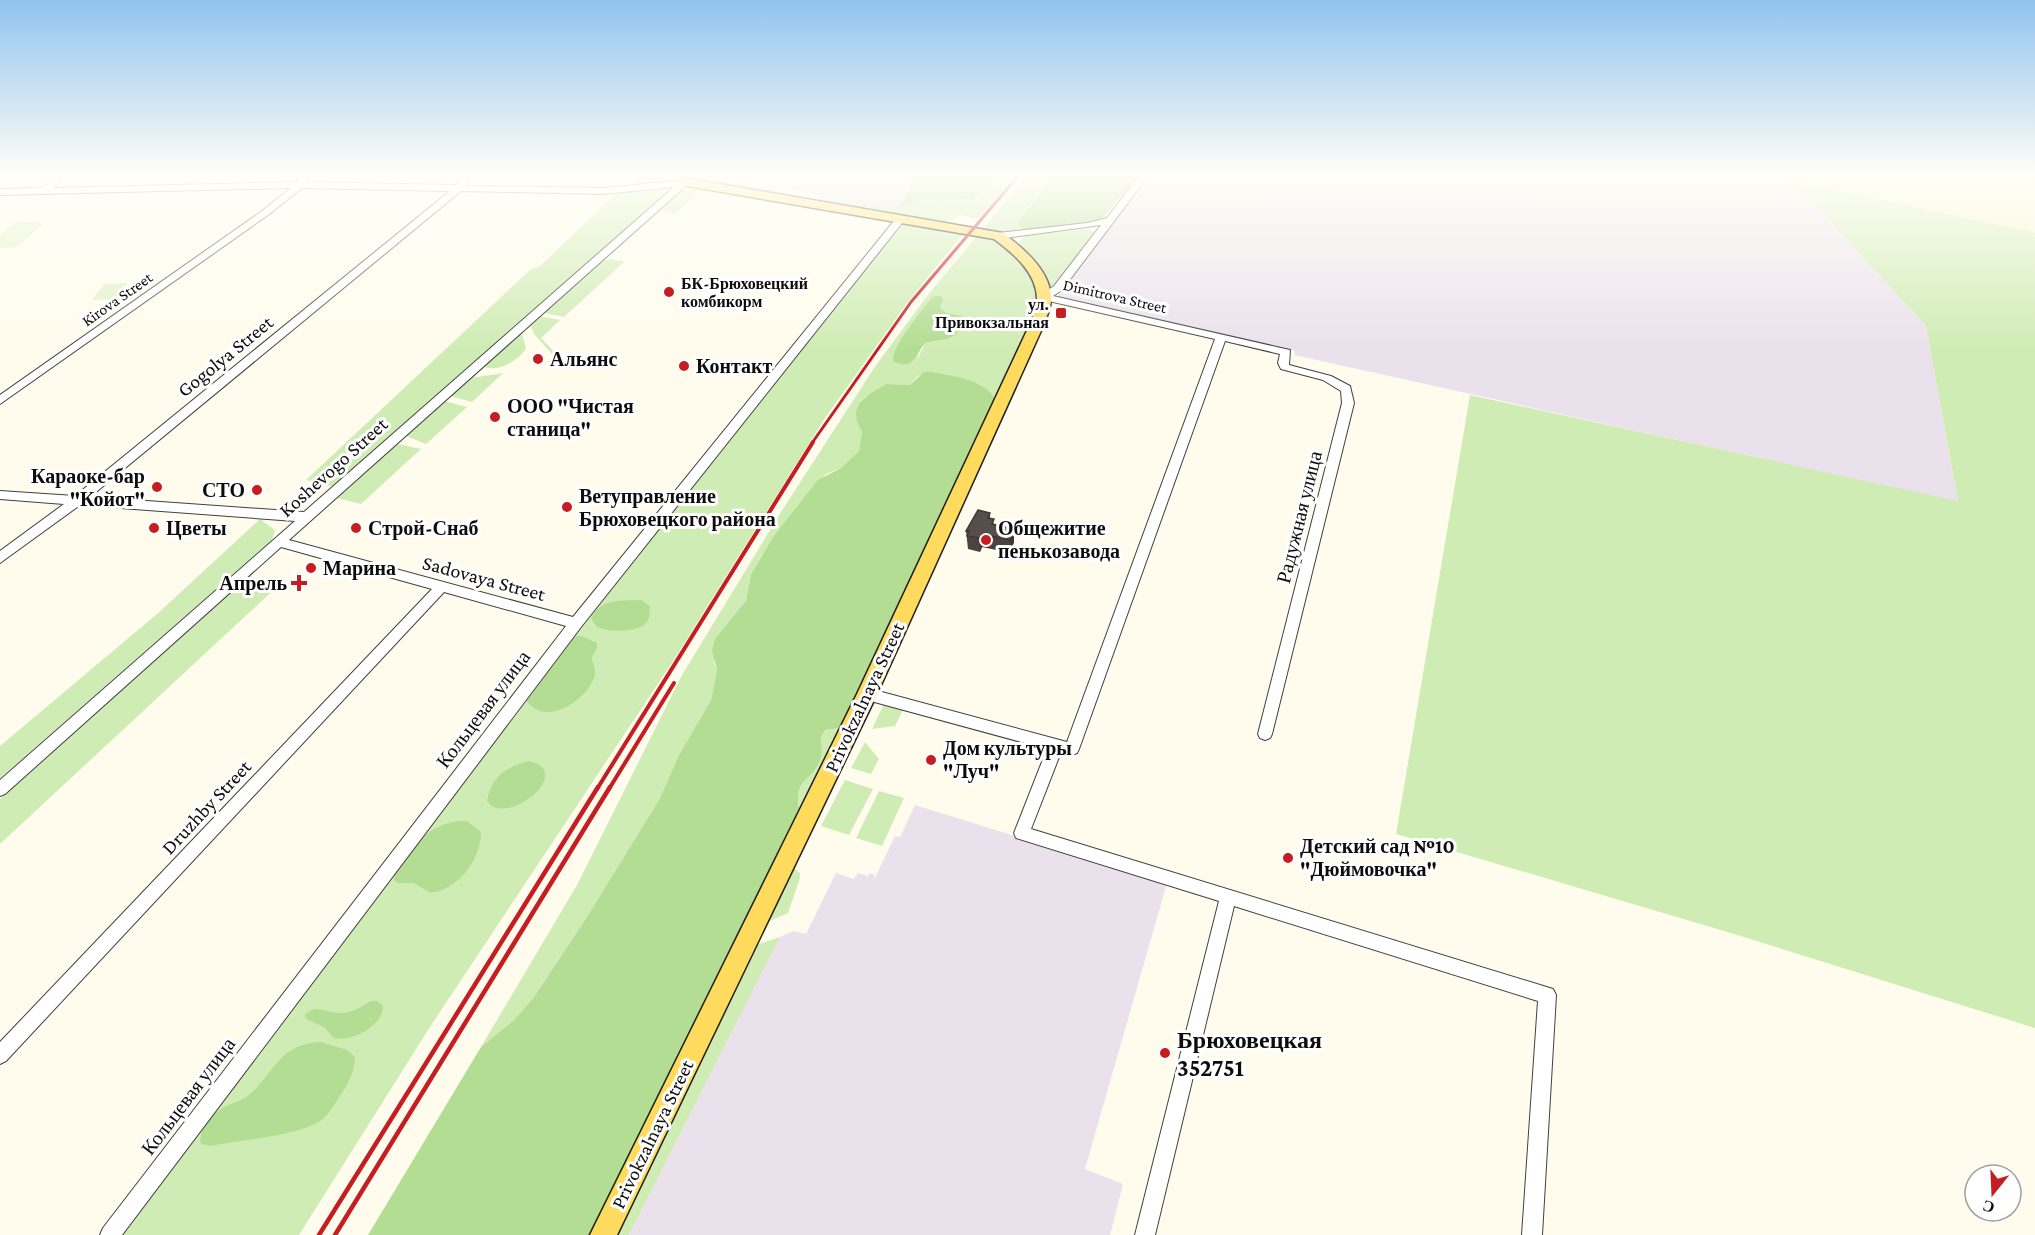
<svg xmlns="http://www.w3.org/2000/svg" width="2035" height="1235" viewBox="0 0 2035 1235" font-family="'Crimson Pro',serif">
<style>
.industrial{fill:#ebe1ec}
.farmland{fill:#f7f4cc}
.green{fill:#d0ecb5;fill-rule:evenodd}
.forest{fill:#b3dd93}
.pitch{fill:#e2f2c7}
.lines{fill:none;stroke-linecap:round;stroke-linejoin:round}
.minor-casing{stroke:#404040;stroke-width:2}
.major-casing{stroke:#1e1e1e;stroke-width:3}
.minor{fill:#fff;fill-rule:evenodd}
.major{fill:#ffdb5d;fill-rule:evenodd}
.rail-far2{stroke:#c51d22;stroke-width:3}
.rail-far1{stroke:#c51d22;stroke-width:4}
.rail{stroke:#c51d22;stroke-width:4.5}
.wall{fill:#4a433f}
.shaded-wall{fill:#3c3733}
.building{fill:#564e49;stroke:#3c3733;stroke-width:1.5}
.poi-dot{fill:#c51d22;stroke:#fff;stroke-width:2}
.labels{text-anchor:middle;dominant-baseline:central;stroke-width:6;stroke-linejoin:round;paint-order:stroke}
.far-poi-label{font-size:16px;font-weight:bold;fill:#0d0d0d;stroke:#fff;text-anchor:start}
.far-street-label{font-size:16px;fill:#0d0d0d;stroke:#fff}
.street-label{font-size:20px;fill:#0d0d0d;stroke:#fff}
.poi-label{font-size:20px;font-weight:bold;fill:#0d0d0d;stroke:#fff;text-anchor:start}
.near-poi-label{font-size:24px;font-weight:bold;fill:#0d0d0d;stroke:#fff;text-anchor:start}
</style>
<rect width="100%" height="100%" fill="#fffced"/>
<!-- industrial -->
<g class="industrial">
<polygon points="727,175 905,175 911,188 893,214 820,201 823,196 780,188 775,193 771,193 775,187 724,179"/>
<polygon points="1148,175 1767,175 1793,181 1926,326 1958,502 1294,355 1295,351 1057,297"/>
<polygon points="915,805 1167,883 1085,1169 1123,1184 1110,1235 629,1235 780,937 794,931 806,934 836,873 854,879 858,873 868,876 870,873 875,875 872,884 895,836 900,837"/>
</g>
<!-- farmland -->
<polygon class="farmland" points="1767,175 2035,175 2035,233 1793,181"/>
<!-- green -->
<g class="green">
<polygon points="641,175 685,175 677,182 634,186 634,183"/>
<polygon points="705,175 722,175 718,180 774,189 771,193 700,180"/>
<polygon points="1000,175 1016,175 978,219 960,215 945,223 855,207 859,202 897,208 907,206 920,200 943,201 954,198 973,200"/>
<polygon points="1028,175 1046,175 1047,182 1018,222 1019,227 1026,230 994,232 982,230"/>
<polygon points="1793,181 2035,233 2035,1028 1734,934 1396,834 1470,395 1958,501 1926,326"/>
<polygon points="695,188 702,189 675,215 660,210 682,190"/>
<polygon points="655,189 664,191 665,195 334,487 306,480 531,269 539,267 618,192"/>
<polygon points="901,222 964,233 910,299 825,418 675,658 430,1027 299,1235 120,1235 580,624"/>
<polygon points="1087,229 1095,233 1054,286 1048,286 1018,246 1020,240 1026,236"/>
<path d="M978,235C995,239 1008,247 1020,261C1027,270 1037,281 1038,293C1040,318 1007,375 995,400L981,385L932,372L918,376L910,385L887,384L862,431L859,451L841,468L826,474L773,537L756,565L751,574L746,601L739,611L714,663L717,670L711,700L679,755L659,800L585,920L534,997L514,1020L481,1047L577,885L682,675L781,512L874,368L930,292ZM929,299L942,302L940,308L945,312L962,316C959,344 947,338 925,343L917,360Z"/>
<polygon points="611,259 624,262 564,317 544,313 603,261"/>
<polygon points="540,316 560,320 541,338 555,353 553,355 534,334 530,325"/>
<path d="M520,334H522L526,348C520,360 496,374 484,366Z"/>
<polygon points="503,373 472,402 450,396 471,378"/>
<polygon points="445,401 467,407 426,444 406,436"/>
<polygon points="397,444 421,449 361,504 337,498"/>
<polygon points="260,519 275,530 272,540 0,778 0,746 157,614"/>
<polygon points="250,576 279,585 0,844 0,799"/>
<polygon points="884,704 903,710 895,726 872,729"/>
<path d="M839,728L799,808C795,786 803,785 814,769C818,764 819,756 821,750C818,743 820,735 827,730Z"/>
<polygon points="865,742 879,759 871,774 851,768"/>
<polygon points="845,780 873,789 849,835 821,826"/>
<polygon points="879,791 904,798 882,846 856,838"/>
<polygon points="790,865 800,873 800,878 788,913 761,925"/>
<polygon points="780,937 629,1235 609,1235 750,947"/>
</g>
<!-- forest -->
<g class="forest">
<polygon points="905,175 1000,175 973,200 954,198 943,201 920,200 907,206 897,208 911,188"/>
<polygon points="1046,175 1139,175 1101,220 1090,224 1026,230 1019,227 1018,222 1046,186"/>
<path d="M935,296H940L943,299L940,308L945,312L962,316L965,319C955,344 946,338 925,343C915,356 913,371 893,361C893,344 920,314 930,299Z"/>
<path d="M924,372H932C951,376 988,380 995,400L839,728L826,730C816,740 824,746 821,757C815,780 793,778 799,808L590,1235H368L481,1047L514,1020L534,997L585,920L659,800L679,755L711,700L717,670L712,650L715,639L746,601L751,574L773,537L818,480L841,468L859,451L862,431L857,422L856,412L859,404L871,393L887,384L910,385Z"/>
<path d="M641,600L650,606C650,613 650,621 644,625C634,632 606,633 596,626L591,618C600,598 622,601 641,600Z"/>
<path d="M576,636H582L597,643V648L592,657C592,663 596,669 595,675C587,702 542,730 524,697L568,640Z"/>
<path d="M528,761C578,771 505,829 487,801C491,777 505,768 528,761Z"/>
<path d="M457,821H467L481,832C481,859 459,889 431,893L414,883H397L394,880L395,874C416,847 421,828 457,821Z"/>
<path d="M371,1001H377L383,1006C383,1026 352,1042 334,1038L324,1027L306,1019L305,1015C316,1003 326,1013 340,1013C351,1014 362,1006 371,1001Z"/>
<path d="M321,1042L347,1050L355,1057C355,1071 348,1084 340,1096C334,1104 329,1115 320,1121C295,1137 242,1139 211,1146L201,1144C197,1131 213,1113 224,1107C232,1103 242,1101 249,1095C276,1072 278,1044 321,1042Z"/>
</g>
<!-- pitch -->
<g class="pitch">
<polygon points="17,221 45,223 15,248 0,247 0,235"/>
<polygon points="128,283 117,299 92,300 104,284"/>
</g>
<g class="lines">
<!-- minor casing -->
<g class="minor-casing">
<g id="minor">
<path d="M55,175H64L54,188L297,182L300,175H309L306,182L456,185L463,175H472L466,186L603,188L688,180V184L289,540L573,617L898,216L906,218L581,627L122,1235H100L103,1228L566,626L444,592L6,1061L0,1064V1042L432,589L281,547L5,794L0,796V780L295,521L80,505L0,563V551L64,504L0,499V491L75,496L450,191L302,188L268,215L0,404V395L262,211L291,188L0,195V189L43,188ZM674,187L304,512L90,497L461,191L603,194Z"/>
<polygon points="1140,175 1149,175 1062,290 1053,296 1290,350 1289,365 1331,376 1350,386 1354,403 1272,734 1270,738 1265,740 1260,738 1258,734 1342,403 1341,391 1323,380 1281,369 1278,363 1280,354 1225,341 1079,749 1077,753 1072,755 1061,752 1031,829 1553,989 1556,995 1542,1235 1522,1235 1538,1001 1234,906 1155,1235 1135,1235 1219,901 1016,838 1014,833 1047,749 867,700 862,698 860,694 862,690 867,688 1067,742 1215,339 1040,299 1040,295 1054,286 1101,225 998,239 993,236 998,233 1087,223 1107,218"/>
</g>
</g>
<!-- major casing -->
<g class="major-casing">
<path id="major" d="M685,178L1003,233C1023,248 1051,271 1051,299C1051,307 1047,315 1045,322L877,694L617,1235H590L857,694L1031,322C1033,315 1037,307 1037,299C1037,273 1013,253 994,239L681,185V179Z"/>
</g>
<!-- minor -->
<use href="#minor" class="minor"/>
<!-- major -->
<use href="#major" class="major"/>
<!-- rail-far2 -->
<polyline class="rail-far2" points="812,443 911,302 1019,175"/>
<!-- rail-far1 -->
<g class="rail-far1">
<polyline points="597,789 813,442"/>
<polyline points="609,789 674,683"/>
</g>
<!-- rail -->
<g class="rail">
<polyline points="319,1235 598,787"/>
<polyline points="335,1235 610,787"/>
</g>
</g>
<!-- wall -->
<polygon class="wall" points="990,513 990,518 994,524 1014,542 1010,553 982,547 980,552 968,549 966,531"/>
<!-- shaded-wall -->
<g class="shaded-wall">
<polygon points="1014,529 1014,542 1010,553 1010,540"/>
<polygon points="982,534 982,547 980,552 980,538"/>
</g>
<!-- building -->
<polygon class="building" points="978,510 990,513 988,518 994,519 992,524 1014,529 1010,540 982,534 980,538 967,536 969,531 966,531"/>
<!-- sky -->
<linearGradient id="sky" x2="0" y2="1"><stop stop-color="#91c4ef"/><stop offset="0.5" stop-color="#fffef7"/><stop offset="1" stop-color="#fffef7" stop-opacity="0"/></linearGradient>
<rect width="2035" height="348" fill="url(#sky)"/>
<!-- markers -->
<g class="poi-dot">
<circle cx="669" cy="292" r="6"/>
<rect x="1055" y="307" width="12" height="12" rx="3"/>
<circle cx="538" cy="359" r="6"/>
<circle cx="684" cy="366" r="6"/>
<circle cx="495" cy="417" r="6"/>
<circle cx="157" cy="487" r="6"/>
<circle cx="257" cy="490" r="6"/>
<circle cx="567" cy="507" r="6"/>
<circle cx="154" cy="528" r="6"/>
<circle cx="356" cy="528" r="6"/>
<circle cx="986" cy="540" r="6"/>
<circle cx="311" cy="568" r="6"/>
<path d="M296 574h6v6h6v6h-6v6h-6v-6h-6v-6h6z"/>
<circle cx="931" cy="760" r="6"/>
<circle cx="1288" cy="858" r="6"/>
<circle cx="1165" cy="1053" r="6"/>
</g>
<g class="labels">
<!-- far-poi labels -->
<g class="far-poi-label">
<text x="681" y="283">БК-Брюховецкий<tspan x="681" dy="18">комбикорм</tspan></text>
<text x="1049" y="304" text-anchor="end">ул.<tspan x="1049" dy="18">Привокзальная</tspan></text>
</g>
<!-- far-street labels -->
<g class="far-street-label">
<text transform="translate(1115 296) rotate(13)">Dimitrova Street</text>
<text transform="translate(117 299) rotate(-35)">Kirova Street</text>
</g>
<!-- street labels -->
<g class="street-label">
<text transform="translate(225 356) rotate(-39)">Gogolya Street</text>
<text transform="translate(333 467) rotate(-42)">Koshevogo Street</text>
<text transform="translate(1299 517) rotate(-76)">Радужная улица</text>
<text transform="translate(484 578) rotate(15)">Sadovaya Street</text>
<text transform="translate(864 697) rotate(-65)">Privokzalnaya Street</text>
<text transform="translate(483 709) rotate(-53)">Кольцевая улица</text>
<text transform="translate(206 807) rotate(-47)">Druzhby Street</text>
<text transform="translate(188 1096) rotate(-53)">Кольцевая улица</text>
<text transform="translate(652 1134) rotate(-64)">Privokzalnaya Street</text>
</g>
<!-- poi labels -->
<g class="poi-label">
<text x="550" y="359">Альянс</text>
<text x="696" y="366">Контакт</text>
<text x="507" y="406">ООО "Чистая<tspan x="507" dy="23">станица"</tspan></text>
<text x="145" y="476" text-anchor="end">Караоке-бар<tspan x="145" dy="23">"Койот"</tspan></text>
<text x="245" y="490" text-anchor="end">СТО</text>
<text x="579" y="496">Ветуправление<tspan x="579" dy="23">Брюховецкого района</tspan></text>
<text x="166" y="528">Цветы</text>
<text x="368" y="528">Строй-Снаб</text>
<text x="998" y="528">Общежитие<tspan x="998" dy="23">пенькозавода</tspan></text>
<text x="323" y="568">Марина</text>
<text x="287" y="583" text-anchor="end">Апрель</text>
<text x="943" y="748">Дом культуры<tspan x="943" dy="23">"Луч"</tspan></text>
<text x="1300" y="846">Детский сад №10<tspan x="1300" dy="23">"Дюймовочка"</tspan></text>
</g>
<!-- near-poi labels -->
<g class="near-poi-label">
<text x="1177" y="1039">Брюховецкая<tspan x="1177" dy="28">352751</tspan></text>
</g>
</g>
<!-- north arrow -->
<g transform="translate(1993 1193) rotate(198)"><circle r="28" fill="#ffffff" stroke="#9e9e9e" stroke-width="1.5"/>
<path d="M0-4.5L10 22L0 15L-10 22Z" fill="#c51d22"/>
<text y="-9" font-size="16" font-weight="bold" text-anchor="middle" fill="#0d0d0d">С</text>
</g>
</svg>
